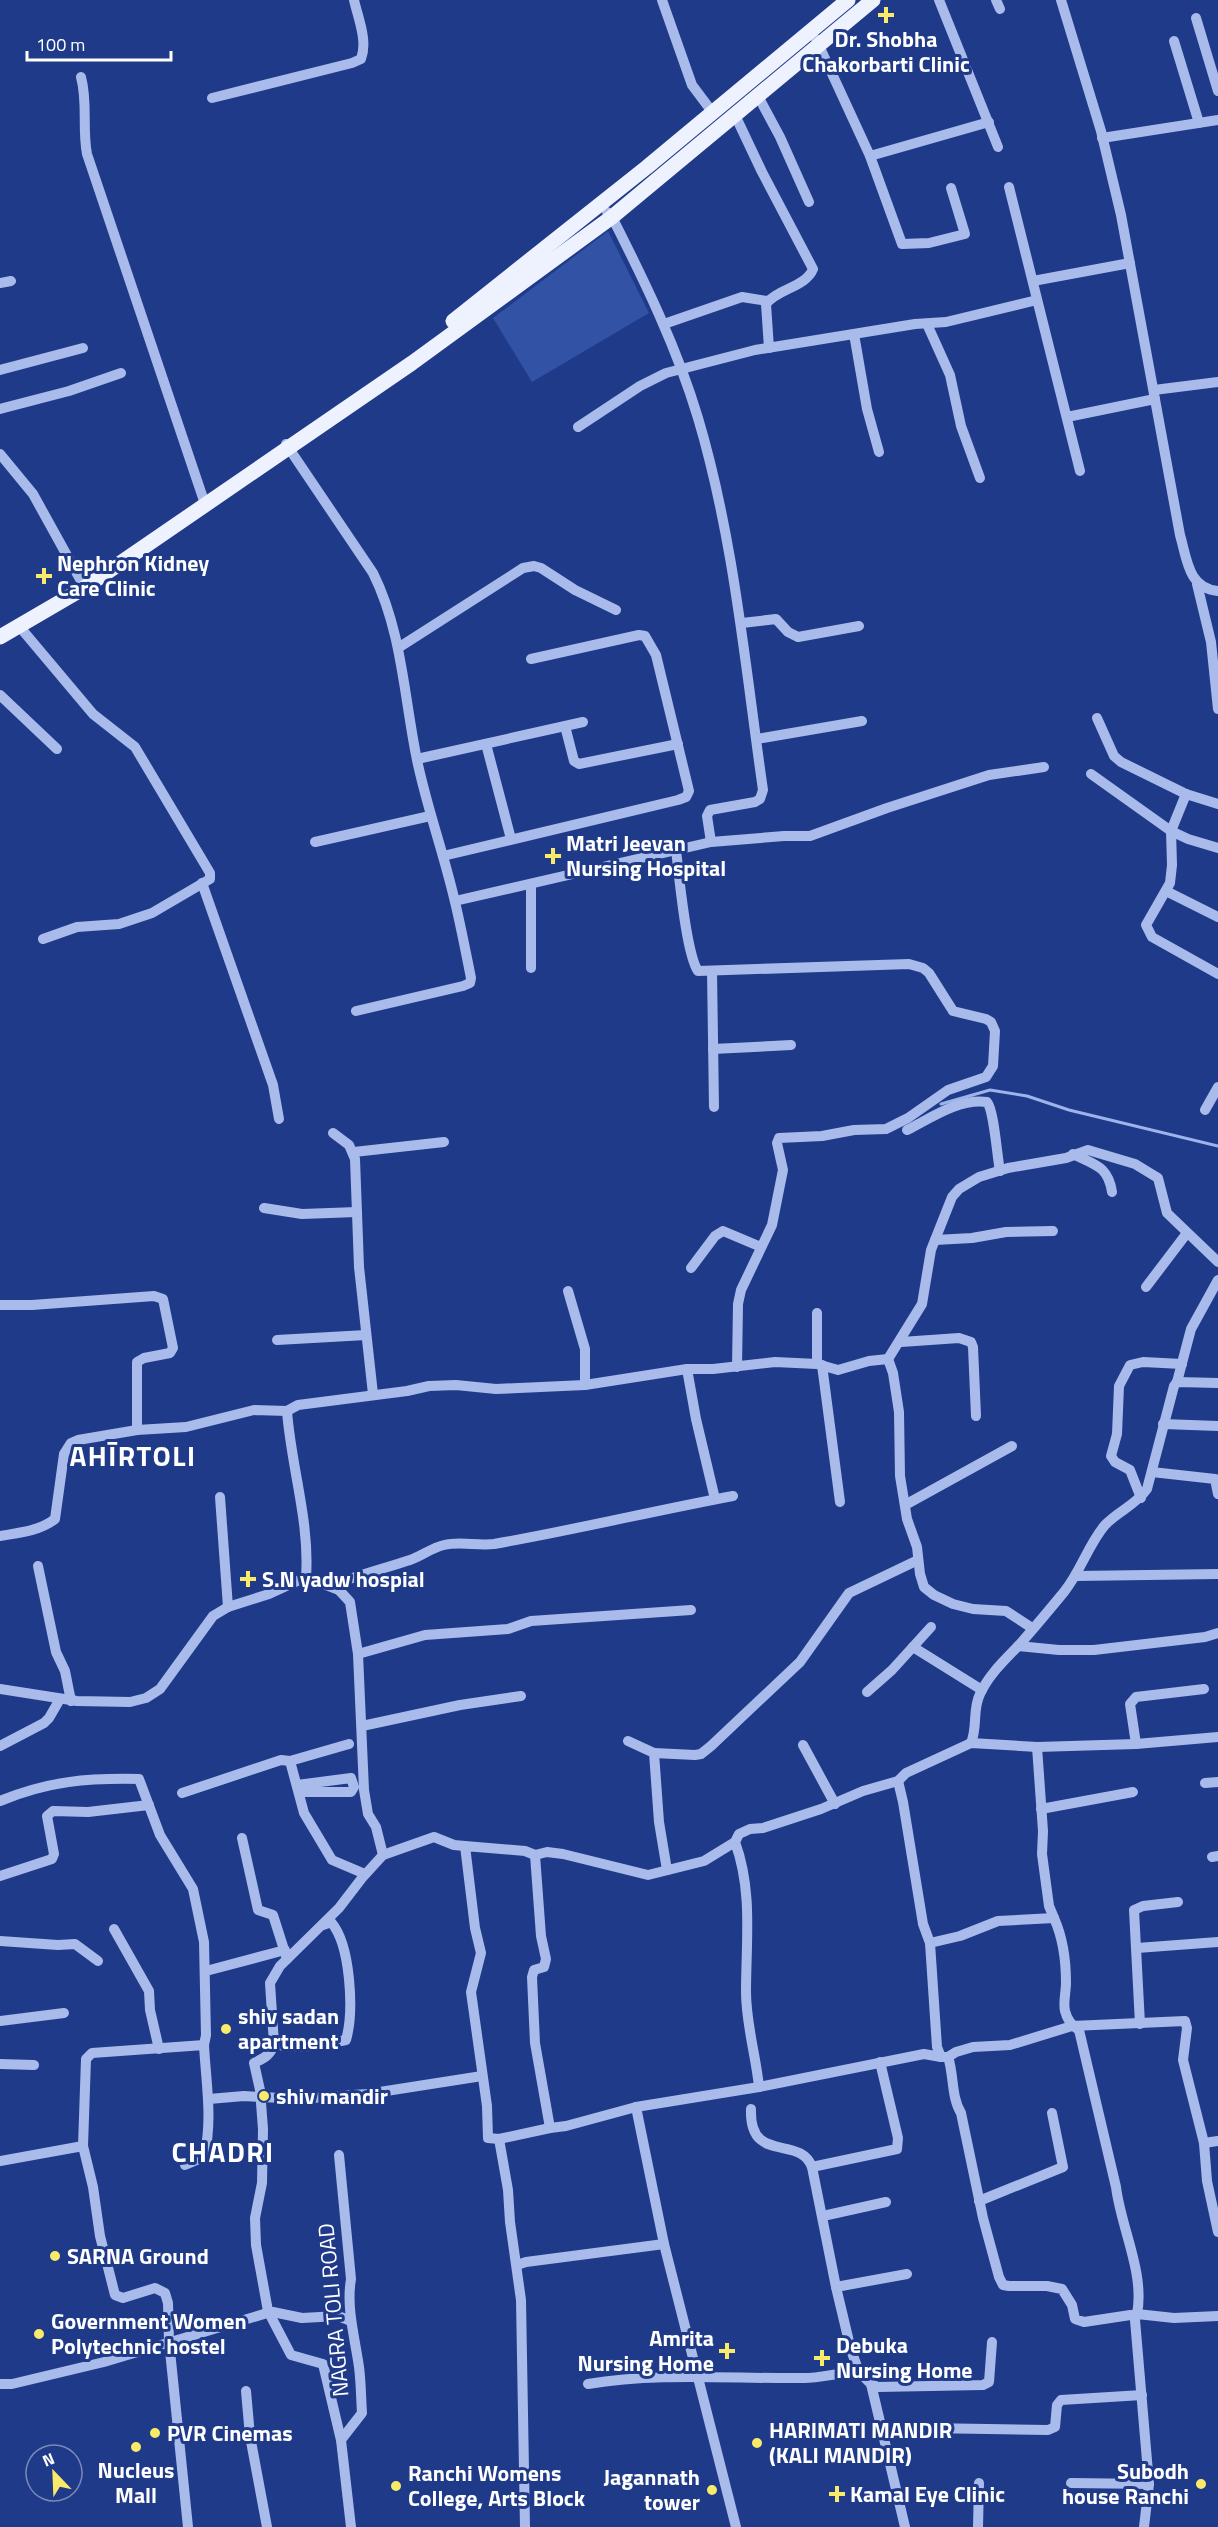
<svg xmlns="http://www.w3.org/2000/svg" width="1218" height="2527" viewBox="0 0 1218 2527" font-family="'Titillium Web',sans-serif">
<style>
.green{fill:#3252a6}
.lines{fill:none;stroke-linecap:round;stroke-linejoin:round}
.stream{stroke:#9db3ec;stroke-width:3}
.minor{stroke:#a9bbeb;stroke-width:10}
.major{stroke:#eef1fe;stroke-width:15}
.poi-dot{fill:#f9ea69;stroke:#1f3a88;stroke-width:2}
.labels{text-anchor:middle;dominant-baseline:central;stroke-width:6;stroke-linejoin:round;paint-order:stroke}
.poi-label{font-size:22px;font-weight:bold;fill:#fff;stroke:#1f3a88;text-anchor:start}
.street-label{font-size:22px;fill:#fff;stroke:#1f3a88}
.district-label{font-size:28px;font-weight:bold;letter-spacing:1.5px;fill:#fff;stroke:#1f3a88}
</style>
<rect width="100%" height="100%" fill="#1f3a88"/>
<!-- green -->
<polygon class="green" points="608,231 649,313 532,382 493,318"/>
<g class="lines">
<!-- stream -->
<polyline class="stream" points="941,1104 990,1090 1027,1096 1069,1110 1218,1146"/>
<!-- minor -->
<g class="minor">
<polyline points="662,0 692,85 713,113"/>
<polyline points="939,0 998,147"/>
<polyline points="996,0 1000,9"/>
<path d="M1061,0L1101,131L1121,215L1180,535C1187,559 1188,588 1218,591"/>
<polyline points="1196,18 1218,91"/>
<polyline points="816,39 870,156 902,244 929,243 965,234 951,188"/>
<polyline points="1174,41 1199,123"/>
<path d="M81,77C88,103 82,128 87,154L203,498"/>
<polyline points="758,96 780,137 809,202"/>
<path d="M212,98L352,63L361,59C368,41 358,18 354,0"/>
<path d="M735,115L762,172L813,269C806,287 777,289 766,304L769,348"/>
<polyline points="1102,138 1218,120"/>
<polyline points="870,156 989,122"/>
<polyline points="1009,187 1080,471"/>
<path d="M607,212L612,217C645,282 677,348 698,418C734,539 745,665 763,790L760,799L755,802L710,810L707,816L711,842"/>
<polyline points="1033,281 1130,263"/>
<polyline points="0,283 11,281"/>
<polyline points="664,324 742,297 767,301"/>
<polyline points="927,324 950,375 961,426 980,478"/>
<polyline points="854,334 867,409 879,452"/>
<polyline points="0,370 83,348"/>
<polyline points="1154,390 1218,382"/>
<polyline points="0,409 69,391 121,373"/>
<polyline points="1067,417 1155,399"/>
<polyline points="578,427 640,386 666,373 755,350 915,324 946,322 1037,300"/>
<path d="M286,444L373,573C402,631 404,697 417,760C427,808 444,854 455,902C461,927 466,953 471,978L470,983L463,986L356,1011"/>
<polyline points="0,454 33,494 80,579"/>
<polyline points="1197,584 1211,642 1218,709"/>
<polyline points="742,623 776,619 788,632 798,637 859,626"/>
<polyline points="19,626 93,714 135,747 210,873 210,879 152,913 119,924 77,927 43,939"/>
<polyline points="398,648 523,568 534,566 541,568 575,590 616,610"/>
<polyline points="0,695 57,749"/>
<polyline points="1097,718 1114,756 1121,762 1186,794 1218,804"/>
<polyline points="565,726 574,761 579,764 678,744"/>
<polyline points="757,739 862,721"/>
<polyline points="486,744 511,839"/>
<polyline points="417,759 583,722"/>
<polyline points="1091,774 1171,831 1188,839 1218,848"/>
<polyline points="1186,794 1171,831 1172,865 1170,883 1146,925 1152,937 1218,974"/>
<polyline points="315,842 430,816"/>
<path d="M676,850C679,874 686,954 698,971L909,964L923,968L929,973L953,1011L986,1019L991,1022L995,1031L993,1066L986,1077L948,1090L908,1118L886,1129L854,1130L822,1136L779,1138L777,1143L783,1170L772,1225L741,1290L738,1304L737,1367"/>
<polyline points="443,856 678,800 686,797 689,791 656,655 645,636 639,635 531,659"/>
<polyline points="202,883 273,1085 279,1119"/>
<polyline points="1166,891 1218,917"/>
<polyline points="455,901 711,842 784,836 810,836 887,808 989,775 1044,767"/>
<polyline points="531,968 531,884"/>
<polyline points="712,971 714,1107"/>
<polyline points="713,1049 791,1045"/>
<polyline points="1205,1110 1218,1087"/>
<path d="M907,1130C931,1118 959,1098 987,1102C994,1110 997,1156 1000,1171"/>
<polyline points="333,1133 349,1145 355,1159 359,1267 373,1394"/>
<polyline points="354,1152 444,1142"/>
<path d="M1073,1154C1095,1165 1108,1166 1112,1192"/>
<polyline points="264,1208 302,1214 357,1212"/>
<polyline points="935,1240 972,1238 1006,1232 1053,1231"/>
<polyline points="691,1268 715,1236 723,1231 761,1247"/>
<polyline points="1146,1287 1187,1233"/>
<polyline points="568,1291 585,1349 585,1385"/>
<polyline points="0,1305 32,1305 154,1296 163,1299 173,1348 170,1353 144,1358 137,1362 137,1430"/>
<polyline points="817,1313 817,1364"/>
<polyline points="277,1340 366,1335"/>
<polyline points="901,1342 959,1338 971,1342 973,1347 976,1416"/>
<polyline points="888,1359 922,1304 931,1250 952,1197 959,1189 979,1177 1008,1168 1066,1158 1088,1150 1135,1164 1158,1178 1167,1213 1218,1262"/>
<polyline points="822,1365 840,1502"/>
<polyline points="687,1369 696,1419 715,1499"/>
<polyline points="1177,1382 1191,1329 1218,1280"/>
<polyline points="1163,1424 1218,1426"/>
<polyline points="1152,1472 1215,1479 1218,1494"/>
<polyline points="220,1497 228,1607"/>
<polyline points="1141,1498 1130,1470 1115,1462 1111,1456 1117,1434 1119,1386 1130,1365 1143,1362 1182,1364"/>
<polyline points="905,1505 1012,1446"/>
<path d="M0,1536C18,1533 40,1531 55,1519L64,1454L71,1443L78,1440L137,1430L186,1427L254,1410L287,1411"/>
<polyline points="38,1566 56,1652 65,1671 71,1701"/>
<polyline points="1076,1576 1218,1574"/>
<path d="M306,1577C310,1522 291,1466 287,1411L298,1405L407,1391L429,1386L456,1385L496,1389L585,1385L687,1369H713L775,1362L817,1364L838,1370L869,1361L888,1359L893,1373L899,1412L900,1476L907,1519L917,1547L920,1574L924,1587L934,1595L953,1604L973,1609L1006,1611L1032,1628"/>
<polyline points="1018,1646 1059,1650 1094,1650 1205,1637 1218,1633"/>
<polyline points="913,1647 982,1690"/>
<path d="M358,1654L350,1602L339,1590L344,1581C366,1573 389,1567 410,1560C422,1556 431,1548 444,1545C460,1541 477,1546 494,1544C574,1530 653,1511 733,1496"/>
<polyline points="0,1689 77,1701 130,1702 146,1698 160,1689 213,1616 228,1607 269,1594 306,1577 339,1590"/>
<polyline points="867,1692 892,1670 931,1627"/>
<polyline points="362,1726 460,1705 521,1696"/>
<polyline points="628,1741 654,1753 659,1822 667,1870"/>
<path d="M971,1743C978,1726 972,1710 980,1694C989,1674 1005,1660 1020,1644C1035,1627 1050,1609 1064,1592C1081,1571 1088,1545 1105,1525C1118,1511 1136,1505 1147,1489L1174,1386L1177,1382L1218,1383"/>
<polyline points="349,1744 290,1761 304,1813 332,1860 365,1874"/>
<polyline points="1136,1744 1130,1704 1136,1697 1204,1689"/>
<polyline points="803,1745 835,1804"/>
<polyline points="0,1746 44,1723 49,1718 60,1699"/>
<polyline points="1037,1747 1043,1831 1042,1854 1049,1906 1054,1918"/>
<polyline points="654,1753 695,1755 701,1754 711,1746 800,1662 849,1593 918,1560"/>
<polygon points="351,1778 354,1787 351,1792 305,1792 297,1785"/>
<polyline points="898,1781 903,1802 923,1924 930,1943"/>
<polyline points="1205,1783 1218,1782"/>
<polyline points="182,1793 281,1760 290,1761"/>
<path d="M0,1801C49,1781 87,1778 139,1779L160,1835L193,1889L204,1942L206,2035L204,2045"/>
<polyline points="1041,1809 1133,1792"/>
<polyline points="242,1838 258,1910 273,1915 287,1959"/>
<path d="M735,1842L704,1861L648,1875L563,1854L547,1852L535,1855L541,1936L546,1959L544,1967L534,1970L532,1977L535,2043L550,2128L566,2126L636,2107L759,2087C756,2056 746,2024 746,1992C746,1941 753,1891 735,1842L739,1834L750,1829L763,1828L821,1809L863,1791L898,1781L906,1773L971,1743L1037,1747L1136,1744L1218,1737"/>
<polyline points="383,1855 376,1827 368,1814 364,1790 358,1654 425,1635 508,1629 531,1621 691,1610"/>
<polyline points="535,1855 525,1851 465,1846 475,1928 481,1953 471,1992 487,2106 488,2138 499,2139 550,2128"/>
<polyline points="1212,1857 1218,1856"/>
<polyline points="0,1876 52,1859 54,1854 47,1816 53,1811 88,1812 149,1805"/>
<path d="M1054,1918C1063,1938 1066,1960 1066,1983C1066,1991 1063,2003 1065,2011C1067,2019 1072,2026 1079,2030L1116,2187C1121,2228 1145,2273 1137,2314L1084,2322L1075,2319L1072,2305L1062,2289L1047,2286H1009L1003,2285L999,2277L983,2218L961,2113C951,2097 954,2074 948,2057H941L937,2047L930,1943L960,1936L998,1921Z"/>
<polyline points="114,1929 149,1991 150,2010 159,2049"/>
<polyline points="0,1941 58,1945 75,1944 98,1961"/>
<polyline points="1137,1948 1218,1942"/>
<polyline points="206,1971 285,1950"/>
<polyline points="0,2021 64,2013"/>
<polyline points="1140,2024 1134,1910 1143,1906 1178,1902"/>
<path d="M274,2044C298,2050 322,2045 346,2040C354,2012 351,1945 331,1922L323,1925"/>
<polyline points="948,2057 956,2052 973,2047 1010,2045 1072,2026 1185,2021 1187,2028 1183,2060 1204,2143 1207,2181 1218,2232"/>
<polyline points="0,2064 34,2065"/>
<polyline points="759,2087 924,2054 941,2057"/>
<polyline points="209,2099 244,2096 299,2099 367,2094 482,2076"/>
<polyline points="636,2107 664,2244 736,2527"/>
<path d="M751,2109C749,2165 800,2134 812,2167L836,2287L851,2350L859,2372L871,2384L905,2527"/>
<polyline points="499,2139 508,2190 510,2222 521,2300 525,2527"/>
<polyline points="1204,2143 1218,2141"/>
<path d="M83,2146L86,2059L92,2053L204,2045C206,2083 213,2120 204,2157L185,2165"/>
<path d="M339,2155L351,2279C346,2308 355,2338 359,2367C361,2382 361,2398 362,2413L341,2440L351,2527"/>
<polyline points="0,2161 83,2146 93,2187 100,2236 115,2295 123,2298 155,2288 165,2293 168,2303 169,2341 188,2527"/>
<polyline points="812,2167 897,2149 898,2138 880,2062"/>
<polyline points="979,2201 1063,2167 1052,2113"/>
<polyline points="823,2216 886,2202"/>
<polyline points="517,2265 526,2262 664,2244"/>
<polyline points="836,2287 907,2274"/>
<path d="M351,2321L338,2316L302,2318L268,2311L256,2245L255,2218L262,2183L263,2129L260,2090L254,2063C264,2058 271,2055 274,2044L270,1983L280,1966L339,1908L362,1878L383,1855L434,1837L454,1845L465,1846"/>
<polyline points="0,2384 12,2384 104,2362 264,2314 268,2311 291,2355 323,2364 341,2440"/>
<path d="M588,2384C659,2372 732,2379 804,2378C822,2378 840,2372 859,2372"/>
<polyline points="871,2384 878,2387 983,2385 989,2382 992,2342"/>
<polyline points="246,2391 250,2436 267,2527"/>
<polyline points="883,2433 926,2428 1048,2430 1055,2427 1057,2405 1061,2400 1142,2395"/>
<polyline points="1071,2483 1149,2484"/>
<polyline points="978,2527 979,2483"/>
<polyline points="1144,2527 1149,2484 1135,2320 1137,2314 1174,2318 1218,2316"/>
</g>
<!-- major -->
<g class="major">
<polyline points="453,321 647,167 848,0"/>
<polyline points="0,637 84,588 412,363 612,217 873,0"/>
</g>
</g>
<!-- markers -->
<g class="poi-dot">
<path d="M883 6h6v6h6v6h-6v6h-6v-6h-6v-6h6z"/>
<path d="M41 567h6v6h6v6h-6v6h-6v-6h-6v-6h6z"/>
<path d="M550 847h6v6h6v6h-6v6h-6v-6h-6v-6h6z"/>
<path d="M245 1570h6v6h6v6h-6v6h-6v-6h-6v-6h6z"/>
<circle cx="226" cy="2029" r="6"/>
<circle cx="264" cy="2096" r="6"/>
<circle cx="55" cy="2256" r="6"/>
<circle cx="39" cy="2334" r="6"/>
<path d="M724 2342h6v6h6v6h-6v6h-6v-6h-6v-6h6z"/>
<path d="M819 2349h6v6h6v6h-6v6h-6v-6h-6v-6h6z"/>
<circle cx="155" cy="2433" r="6"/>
<circle cx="757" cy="2443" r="6"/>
<circle cx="136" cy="2447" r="6"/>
<circle cx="1201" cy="2484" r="6"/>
<circle cx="396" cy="2486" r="6"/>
<circle cx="712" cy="2490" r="6"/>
<path d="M834 2485h6v6h6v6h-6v6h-6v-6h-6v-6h6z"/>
</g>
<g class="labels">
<!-- poi labels -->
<g class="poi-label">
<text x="886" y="39" text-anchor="middle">Dr. Shobha<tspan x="886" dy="25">Chakorbarti Clinic</tspan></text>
<text x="57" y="563">Nephron Kidney<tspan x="57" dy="25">Care Clinic</tspan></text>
<text x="566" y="843">Matri Jeevan<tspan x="566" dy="25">Nursing Hospital</tspan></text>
<text x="262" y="1579">S.N yadw hospial</text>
<text x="238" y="2016">shiv sadan<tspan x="238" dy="25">apartment</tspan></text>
<text x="276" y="2096">shiv mandir</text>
<text x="67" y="2256">SARNA Ground</text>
<text x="51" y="2321">Government Women<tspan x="51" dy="25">Polytechnic hostel</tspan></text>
<text x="714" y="2338" text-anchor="end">Amrita<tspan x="714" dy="25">Nursing Home</tspan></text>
<text x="836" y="2345">Debuka<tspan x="836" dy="25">Nursing Home</tspan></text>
<text x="769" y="2430">HARIMATI MANDIR<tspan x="769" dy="25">(KALI MANDIR)</tspan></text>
<text x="167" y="2433">PVR Cinemas</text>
<text x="136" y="2470" text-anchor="middle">Nucleus<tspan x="136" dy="25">Mall</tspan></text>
<text x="1189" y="2471" text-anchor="end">Subodh<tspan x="1189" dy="25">house Ranchi</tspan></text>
<text x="408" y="2473">Ranchi Womens<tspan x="408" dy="25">College, Arts Block</tspan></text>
<text x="700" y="2477" text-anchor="end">Jagannath<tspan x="700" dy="25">tower</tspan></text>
<text x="850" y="2494">Kamal Eye Clinic</text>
</g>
<!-- street labels -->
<g class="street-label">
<text transform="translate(333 2310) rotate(-95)">NAGRA TOLI ROAD</text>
</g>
<!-- district labels -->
<g class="district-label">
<text x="133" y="1455">AHĪRTOLI</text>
<text x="223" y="2151">CHADRI</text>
</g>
</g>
<!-- north arrow -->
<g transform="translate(54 2473) rotate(337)"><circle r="28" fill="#1f3a88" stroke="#7989b8" stroke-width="1.5"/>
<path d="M0-4.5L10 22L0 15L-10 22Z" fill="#f9ea69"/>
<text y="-9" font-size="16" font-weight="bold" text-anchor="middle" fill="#ffffff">N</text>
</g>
<!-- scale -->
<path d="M27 51v9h144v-9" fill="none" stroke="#ffffff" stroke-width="3"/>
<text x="36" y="51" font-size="18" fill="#ffffff" stroke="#1f3a88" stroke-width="4.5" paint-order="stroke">100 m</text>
</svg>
